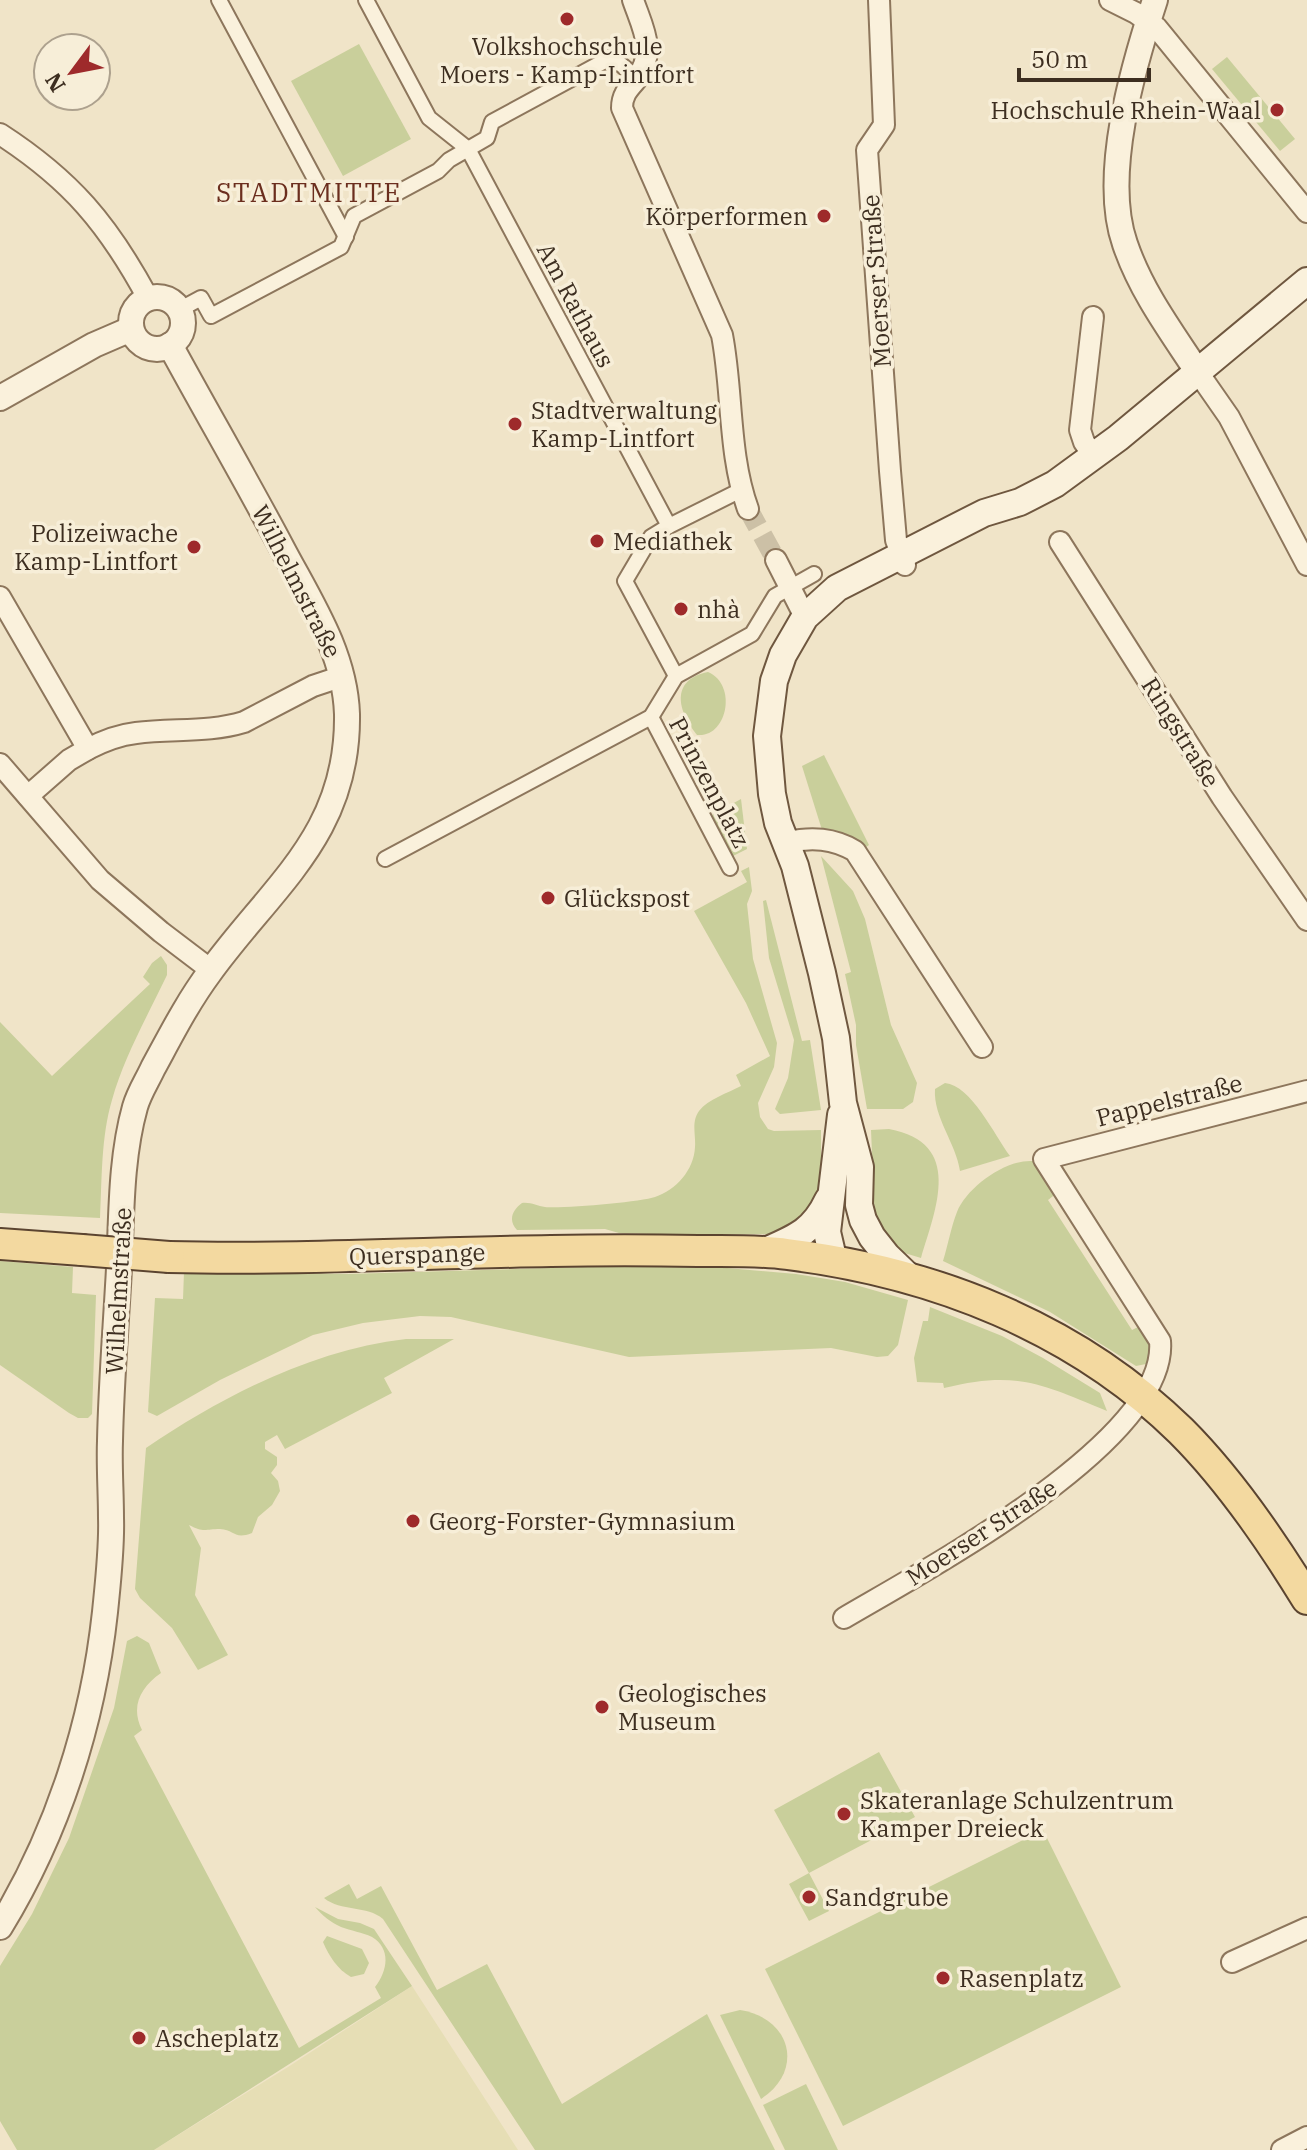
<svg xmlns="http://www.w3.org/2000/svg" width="1307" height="2150" viewBox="0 0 1307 2150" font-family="'IBM Plex Serif',serif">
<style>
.farmland{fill:#e6deb5}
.green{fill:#c9cf9b}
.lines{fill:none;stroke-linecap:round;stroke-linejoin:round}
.minor-tunnel{stroke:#ccc0a6;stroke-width:20;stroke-dasharray:20 10;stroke-linecap:butt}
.pedestrian-casing{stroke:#8d765c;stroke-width:18}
.minor-casing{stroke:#8d765c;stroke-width:24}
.tertiary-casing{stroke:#8d765c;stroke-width:28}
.secondary-casing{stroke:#6f573f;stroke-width:30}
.primary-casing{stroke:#5b4430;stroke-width:34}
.pedestrian{stroke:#faf1dc;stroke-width:14}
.minor{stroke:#faf1dc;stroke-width:20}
.tertiary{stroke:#faf1dc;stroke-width:24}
.secondary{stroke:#faf1dc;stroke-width:26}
.primary{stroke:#f3d9a0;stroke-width:30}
.primary-bridge-casing{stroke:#5b4430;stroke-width:34;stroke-linecap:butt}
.primary-bridge{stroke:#f3d9a0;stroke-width:30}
.poi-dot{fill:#9e2a2b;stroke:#f7eed8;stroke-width:3}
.labels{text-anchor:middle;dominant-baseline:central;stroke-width:7;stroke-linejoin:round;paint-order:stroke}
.poi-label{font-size:24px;fill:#3d2e20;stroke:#f7eed8;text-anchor:start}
.street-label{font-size:24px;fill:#3d2e20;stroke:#f7eed8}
.neighbourhood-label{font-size:26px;letter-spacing:2px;fill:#6b2e1e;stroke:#f7eed8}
</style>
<rect width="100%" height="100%" fill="#f0e4c8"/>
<!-- farmland -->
<polygon class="farmland" points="412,1986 518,2150 154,2150 288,2067"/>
<!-- green -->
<g class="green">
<polygon points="359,44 411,139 343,176 291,81"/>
<polygon points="1227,57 1295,139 1280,151 1212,69"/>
<path d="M708,672C738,685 727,738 697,735C678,712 669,680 708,672Z"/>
<polygon points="824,755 869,845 862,850 850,839 822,830 802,766"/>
<polygon points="741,799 747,849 733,856 712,815"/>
<polygon points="821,856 853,891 865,919 891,1025 917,1083 913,1102 903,1109 867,1109 856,1045 856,1025 845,974 851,972"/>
<path d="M749,867L752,891L747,904L753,959L777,1043L774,1067L758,1103L760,1117L768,1129L774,1131L821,1130V1189L812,1214L779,1234H652L619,1233L605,1229L517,1230C508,1221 512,1210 522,1203C531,1202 537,1206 545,1207C561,1209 641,1202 655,1197C676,1190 694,1170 695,1147C696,1135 691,1122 699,1111C708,1099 728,1093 741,1086L736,1075L770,1056L746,1003L694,911L747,882L741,871Z"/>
<polygon points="766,900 802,1041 810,1040 821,1110 780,1114 775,1109 788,1078 794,1040 769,958 763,901"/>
<path d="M161,956L167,965V975C148,1015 124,1057 112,1100C101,1137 102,1179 100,1218L0,1213V1022L52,1076L150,984L143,977L152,963Z"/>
<path d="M945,1083C971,1085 995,1136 1010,1156L960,1171C956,1143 933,1117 935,1089Z"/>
<path d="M889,1129C964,1143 936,1208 921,1258L898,1251L875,1222L871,1130Z"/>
<path d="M1033,1161L1037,1163L1057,1193L1048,1200L1132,1330L1142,1325L1153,1345L1146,1364L1136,1366L1050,1312L943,1261C948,1245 951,1227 957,1212C967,1187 1006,1159 1033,1161Z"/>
<polygon points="0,1261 73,1267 72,1293 96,1295 92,1414 88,1418 78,1418 69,1413 0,1365"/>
<polygon points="681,1264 796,1274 845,1282 908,1300 898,1345 888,1356 877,1357 831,1348 629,1357 451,1317 420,1316 363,1323 313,1335 220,1380 157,1416 148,1412 155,1298 183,1299 184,1272 348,1274"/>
<path d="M930,1307L1002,1336L1043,1358L1100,1393L1107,1411C1041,1384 1017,1370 944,1388L943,1383L917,1382L914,1358L923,1321H928Z"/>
<path d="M406,1339H454L384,1378L392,1393L285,1449L277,1435L265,1442V1449L277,1457V1465L271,1473L278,1481L280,1491L272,1505L258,1517L252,1533C234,1540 235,1530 220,1529C205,1529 204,1533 189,1525L201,1548L195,1595L228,1655L198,1670L172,1628L140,1598L135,1589L146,1448C223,1396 312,1350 406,1339Z"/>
<path d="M137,1636L149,1643L161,1673C141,1687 130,1706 142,1730L134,1736L299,2048L381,1998L375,1987C387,1972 392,1949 372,1937C362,1932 351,1931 341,1927C330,1922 323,1916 315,1907L338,1919L360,1923L374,1929L412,1986L154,2150H17L0,2121V1966L32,1914L69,1838L114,1708L127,1641Z"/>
<polygon points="879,1752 915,1817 809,1873 829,1911 809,1921 789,1884 809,1873 774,1810"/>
<polygon points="1043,1830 1121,1987 843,2126 765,1969"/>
<path d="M349,1884L357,1899L381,1886L437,1990L487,1964L562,2104L707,2014L775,2150H535L383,1919C367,1905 341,1912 324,1898Z"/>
<path d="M327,1936L362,1949L369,1963L364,1974L351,1977C337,1969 329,1956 323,1942Z"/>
<path d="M740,2010C791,2018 805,2070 761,2099L720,2015Z"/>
<polygon points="806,2084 838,2150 785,2150 763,2105"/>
</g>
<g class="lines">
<!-- minor-tunnel -->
<polyline class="minor-tunnel" points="748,509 776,560"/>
<!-- pedestrian casing -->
<g class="pedestrian-casing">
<g id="pedestrian">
<polyline points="219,0 346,237"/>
<polyline points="366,0 429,118 468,149 669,526 651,537 625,581 676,676"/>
<polyline points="188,305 201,298 211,316 341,247 354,216 438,171 449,160 487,138 492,122 612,57 637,78"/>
<polyline points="669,526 741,490"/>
<polyline points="651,717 730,868"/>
<polyline points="385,859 651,717 676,676 752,634 775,596 814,574"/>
</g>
</g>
<!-- minor casing -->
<g class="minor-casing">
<g id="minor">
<path d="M633,0C643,29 657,51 636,80C628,89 622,95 622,108L722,335C733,392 728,454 748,509"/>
<polyline points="879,0 884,125 867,150 890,471 896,540 905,565"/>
<polyline points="1110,0 1136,13 1157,28 1307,212"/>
<path d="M0,134C71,180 108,224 148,298"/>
<polyline points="1093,317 1080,430 1084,442 1094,457"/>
<polyline points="1197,371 1229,417 1307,565"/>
<polyline points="1060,542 1222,797 1307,920"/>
<polyline points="776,560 805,617"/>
<path d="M0,597L88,749C103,741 119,735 136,733C172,728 208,733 244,722L313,686L343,676"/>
<polyline points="0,764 100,880 161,932 211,970"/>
<polyline points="28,796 69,760 88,749"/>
<path d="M787,842C812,837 833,838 855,851L982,1047"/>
<path d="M844,1618C920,1573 1169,1441 1160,1341L1044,1159L1307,1091"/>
<polyline points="1232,1962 1307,1928"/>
<polyline points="1282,2150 1307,2137"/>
</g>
</g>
<!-- tertiary casing -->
<g class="tertiary-casing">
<g id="tertiary">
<path d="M1155,0C1133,67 1101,176 1125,244C1141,291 1170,330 1197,371"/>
<circle cx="157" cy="323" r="26"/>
<polyline points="0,398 94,345 131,329"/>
<path d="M0,1927C58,1832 93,1723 105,1612C108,1582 112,1548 111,1518C111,1492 109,1466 110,1441C111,1389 115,1338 118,1286C122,1227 119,1164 135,1107C139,1093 147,1081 153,1068C171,1035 187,1003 210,972C273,885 349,834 347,714C345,653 310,601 282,548C246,480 207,413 170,345"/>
</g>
</g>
<!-- secondary casing -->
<g class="secondary-casing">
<g id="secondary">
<path d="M763,1252C795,1238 813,1232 828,1200"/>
<polyline points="834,1262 827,1232 841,1115"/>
<polyline points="912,1280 887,1256 872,1237 863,1220 859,1205 860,1167 843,1103 836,1038 822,973 795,866 778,823 772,794 767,736 774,681 783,655 805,617 837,588 984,513 1020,502 1055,484 1118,438 1307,281"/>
</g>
</g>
<!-- primary casing -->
<g class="primary-casing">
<g id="primary">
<polyline points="0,1244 82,1250"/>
<path d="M169,1257C296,1260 424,1253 551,1251C600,1250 649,1250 698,1251C727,1251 757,1250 787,1254C933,1272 1075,1327 1181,1431C1230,1480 1271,1540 1307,1599"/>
</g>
</g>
<!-- pedestrian -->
<use href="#pedestrian" class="pedestrian"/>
<!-- minor -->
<use href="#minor" class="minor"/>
<!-- tertiary -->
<use href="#tertiary" class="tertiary"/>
<!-- secondary -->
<use href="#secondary" class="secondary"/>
<!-- primary -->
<use href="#primary" class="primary"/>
<!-- primary-bridge casing -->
<g class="primary-bridge-casing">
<polyline id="primary-bridge" points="82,1250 169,1257"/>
</g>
<!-- primary-bridge -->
<use href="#primary-bridge" class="primary-bridge"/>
</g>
<!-- markers -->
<g class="poi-dot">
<circle cx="567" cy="19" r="8"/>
<circle cx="1277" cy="110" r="8"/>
<circle cx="824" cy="216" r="8"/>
<circle cx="515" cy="424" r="8"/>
<circle cx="597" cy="541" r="8"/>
<circle cx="194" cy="547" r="8"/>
<circle cx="681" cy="609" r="8"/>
<circle cx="548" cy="898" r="8"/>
<circle cx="413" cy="1521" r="8"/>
<circle cx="602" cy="1707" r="8"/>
<circle cx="844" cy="1814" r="8"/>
<circle cx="809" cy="1897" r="8"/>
<circle cx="943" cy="1978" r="8"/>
<circle cx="139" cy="2038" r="8"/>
</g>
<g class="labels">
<!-- poi labels -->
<g class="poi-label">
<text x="567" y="46" text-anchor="middle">Volkshochschule<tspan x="567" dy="28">Moers - Kamp-Lintfort</tspan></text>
<text x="1261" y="110" text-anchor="end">Hochschule Rhein-Waal</text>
<text x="808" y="216" text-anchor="end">Körperformen</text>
<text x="531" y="410">Stadtverwaltung<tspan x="531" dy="28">Kamp-Lintfort</tspan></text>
<text x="178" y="533" text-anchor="end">Polizeiwache<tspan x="178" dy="28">Kamp-Lintfort</tspan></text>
<text x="613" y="541">Mediathek</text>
<text x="697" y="609">nhà</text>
<text x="564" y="898">Glückspost</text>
<text x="429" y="1521">Georg-Forster-Gymnasium</text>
<text x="618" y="1693">Geologisches<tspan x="618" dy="28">Museum</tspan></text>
<text x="860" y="1800">Skateranlage Schulzentrum<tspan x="860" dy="28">Kamper Dreieck</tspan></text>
<text x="825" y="1897">Sandgrube</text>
<text x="959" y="1978">Rasenplatz</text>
<text x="155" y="2038">Ascheplatz</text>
</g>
<!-- street labels -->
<g class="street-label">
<text transform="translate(876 281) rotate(-94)">Moerser Straße</text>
<text transform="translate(576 305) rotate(62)">Am Rathaus</text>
<text transform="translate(297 581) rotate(63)">Wilhelmstraße</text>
<text transform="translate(1181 732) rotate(58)">Ringstraße</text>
<text transform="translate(710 782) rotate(62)">Prinzenplatz</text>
<text transform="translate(1169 1100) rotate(-14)">Pappelstraße</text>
<text transform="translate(417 1254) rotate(-2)">Querspange</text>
<text transform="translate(118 1291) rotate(-87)">Wilhelmstraße</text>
<text transform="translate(981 1532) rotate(-33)">Moerser Straße</text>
</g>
<!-- neighbourhood labels -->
<g class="neighbourhood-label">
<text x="309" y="192">STADTMITTE</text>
</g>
</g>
<!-- north arrow -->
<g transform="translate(72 72) rotate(238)"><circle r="38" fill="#f7eed8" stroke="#ada18e" stroke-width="2"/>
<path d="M0-6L14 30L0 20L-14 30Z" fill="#9e2a2b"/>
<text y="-12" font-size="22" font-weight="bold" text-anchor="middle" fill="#3d2e20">N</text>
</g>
<!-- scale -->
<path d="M1019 68v12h130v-12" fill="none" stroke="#3d2e20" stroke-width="4"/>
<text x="1031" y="68" font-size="24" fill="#3d2e20" stroke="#f7eed8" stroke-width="6" paint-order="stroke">50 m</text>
</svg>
